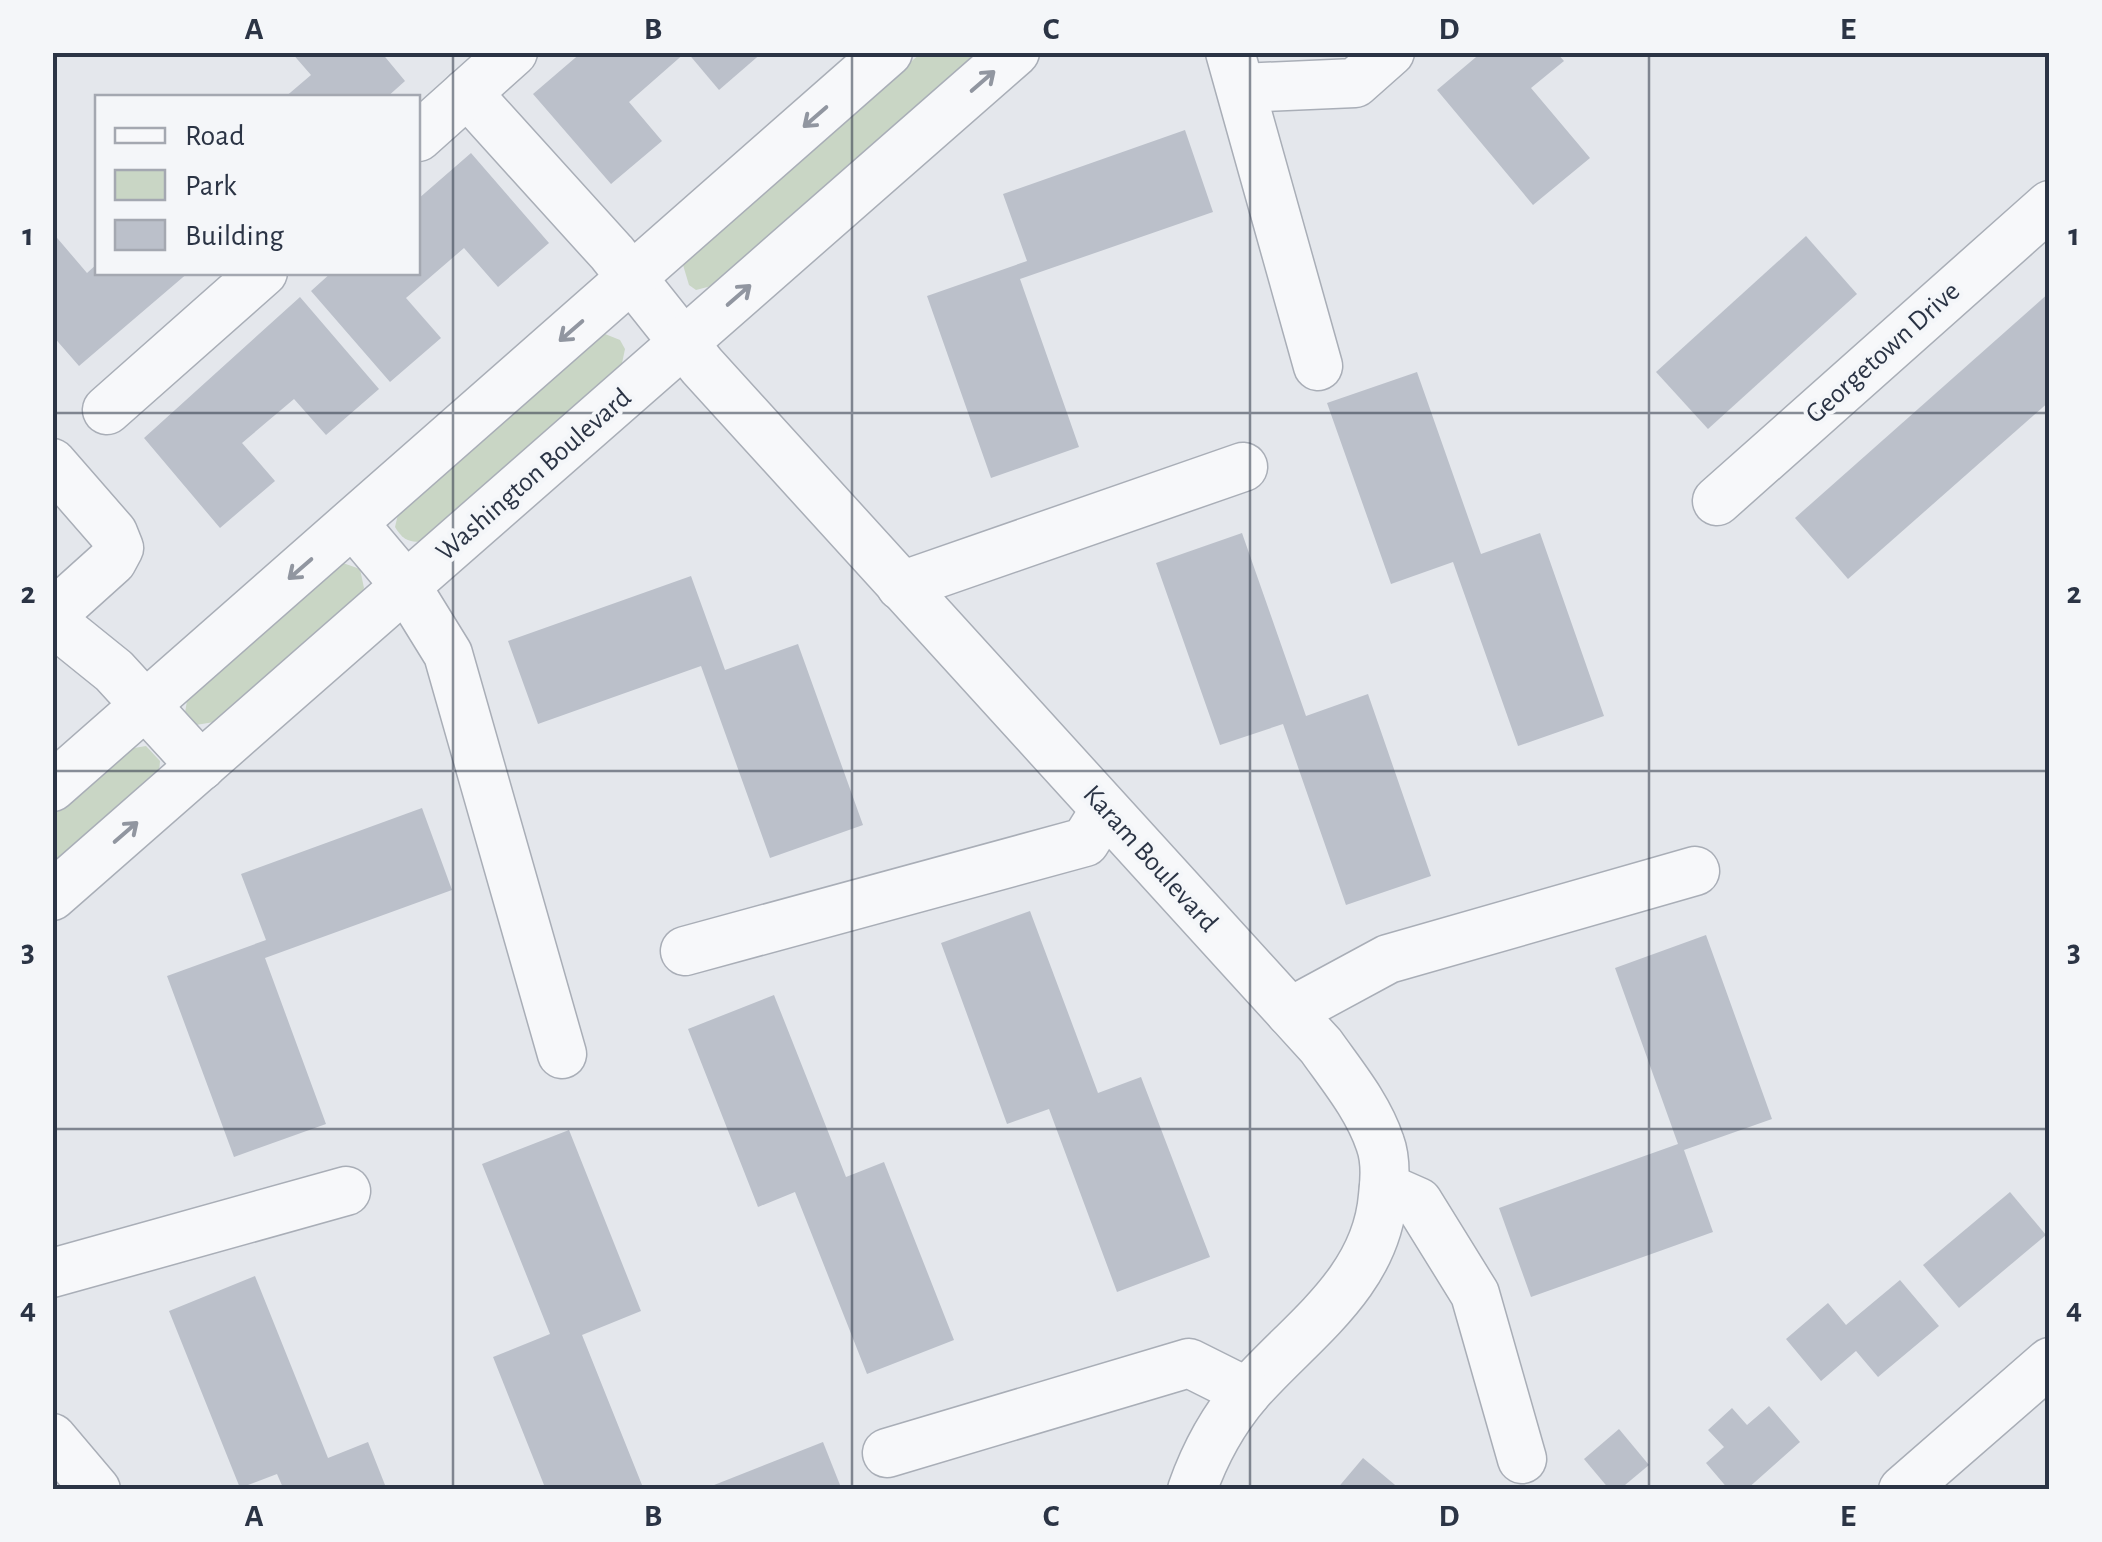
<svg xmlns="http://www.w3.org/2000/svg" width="2102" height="1542" viewBox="0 0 2102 1542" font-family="'Alegreya Sans',sans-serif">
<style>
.green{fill:#c9d6c5}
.building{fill:#bbc0ca}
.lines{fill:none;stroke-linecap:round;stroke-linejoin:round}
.minor-casing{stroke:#a9aeb7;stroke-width:51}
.minor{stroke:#f7f8fa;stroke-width:48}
.oneway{stroke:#9196a0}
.grid{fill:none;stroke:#2b3445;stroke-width:2.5;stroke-opacity:0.55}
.labels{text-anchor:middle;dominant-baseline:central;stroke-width:8;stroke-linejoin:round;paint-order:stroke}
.street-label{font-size:28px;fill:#2b3445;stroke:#f4f6f9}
.neatline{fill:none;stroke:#2b3445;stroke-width:4}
.grid-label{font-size:32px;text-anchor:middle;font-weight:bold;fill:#2b3445}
</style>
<rect width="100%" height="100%" fill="#e4e7ec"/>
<!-- green -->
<g class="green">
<polygon points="921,53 980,53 715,285 696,290 689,285 683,265 688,255"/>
<path d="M605,334L620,340L625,349L621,368L428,540C412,544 403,541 395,527L399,510Z"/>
<polygon points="343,563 360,569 364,588 359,597 214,722 196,725 185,713 188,694"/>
<polygon points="146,746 160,761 159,773 53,867 52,815 128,749"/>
</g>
<!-- building -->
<g class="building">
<polygon points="291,52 381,52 405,81 386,98 284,98 311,75"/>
<polygon points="582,52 686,52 629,102 662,141 611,184 533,94"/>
<polygon points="687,52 763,52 719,90"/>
<polygon points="1482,52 1556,52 1564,61 1531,88 1590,158 1533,205 1437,90"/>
<polygon points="1185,130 1213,212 1020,279 1079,447 991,478 927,296 1027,261 1003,194"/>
<polygon points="471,153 549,243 498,287 464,248 406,298 441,338 390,382 311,291 332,272 418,272 418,199"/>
<polygon points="52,232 87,273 98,263 98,272 189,272 79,366 52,335"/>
<polygon points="1806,236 1857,294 1708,429 1656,372"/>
<polygon points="2050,292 2050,401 1848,579 1795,518"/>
<polygon points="300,297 379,389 326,435 294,399 242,443 275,481 220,528 144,438"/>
<polygon points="1417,372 1481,554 1540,533 1604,716 1518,746 1453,562 1391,584 1327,403"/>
<polygon points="1242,533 1306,716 1368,694 1431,876 1346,905 1283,724 1220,745 1156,563"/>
<polygon points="691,576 725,670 798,644 863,825 770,858 701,666 538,724 508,641"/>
<polygon points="422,808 452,890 265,958 326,1124 234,1157 167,976 266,940 241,874"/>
<polygon points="1030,911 1098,1093 1141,1077 1210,1257 1117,1292 1049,1109 1007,1124 941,943"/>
<polygon points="1706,935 1772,1119 1684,1150 1713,1232 1531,1297 1499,1208 1678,1144 1615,968"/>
<polygon points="774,995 846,1177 884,1162 954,1340 867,1374 795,1192 758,1207 688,1029"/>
<polygon points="569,1130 641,1311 582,1335 644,1490 546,1490 493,1357 550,1334 482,1164"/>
<polygon points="2010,1192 2046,1235 1959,1308 1923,1265"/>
<polygon points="255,1276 328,1458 368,1442 387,1490 284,1490 277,1474 240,1488 169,1311"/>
<polygon points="1900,1280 1939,1326 1878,1377 1856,1351 1821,1381 1786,1339 1828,1303 1846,1325"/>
<polygon points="1769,1406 1800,1442 1746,1490 1729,1490 1706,1463 1724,1447 1708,1430 1732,1408 1747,1425"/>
<polygon points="1619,1429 1649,1465 1619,1490 1610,1490 1584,1459"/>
<polygon points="823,1442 842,1490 704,1490 704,1489"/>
<polygon points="1363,1458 1401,1490 1336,1490"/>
</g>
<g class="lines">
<!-- minor casing -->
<g class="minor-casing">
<g id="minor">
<polyline points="1230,52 1318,366"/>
<polyline points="1241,88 1355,83 1390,52"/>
<path d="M467,93L612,253L702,366L1321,1046C1343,1077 1368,1107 1380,1143C1386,1159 1385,1180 1383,1196C1376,1283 1301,1331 1248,1391C1223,1420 1205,1453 1192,1490"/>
<polyline points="418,137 513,52"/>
<polyline points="107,410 263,272"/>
<polyline points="52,463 113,533 119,548 112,561 52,615"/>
<polyline points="1717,501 2050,205"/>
<polyline points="353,523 406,586 448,654 562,1054"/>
<polyline points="901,586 1243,467"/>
<polyline points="52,621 114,671 201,766"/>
<polyline points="52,787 888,52"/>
<polyline points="52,896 1015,52"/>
<polyline points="685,951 1085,842 1105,810"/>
<polyline points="1290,1012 1388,959 1695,871"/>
<polyline points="1384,1187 1418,1202 1475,1294 1522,1459"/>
<polyline points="52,1273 346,1191"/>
<polyline points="52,1438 96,1490"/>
<polyline points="887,1453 1189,1363 1247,1392"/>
<polyline points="1903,1490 2050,1362"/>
</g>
</g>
<!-- minor -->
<use href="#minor" class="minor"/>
</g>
<!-- one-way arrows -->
<defs><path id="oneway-shaft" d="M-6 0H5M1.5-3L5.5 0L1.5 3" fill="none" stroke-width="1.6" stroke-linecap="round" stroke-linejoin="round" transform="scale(2.5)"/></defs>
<g class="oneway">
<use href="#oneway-shaft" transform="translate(983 81) rotate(-41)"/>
<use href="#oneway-shaft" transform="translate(815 117) rotate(139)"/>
<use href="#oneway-shaft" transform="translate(739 295) rotate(-41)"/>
<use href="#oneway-shaft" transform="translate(571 331) rotate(139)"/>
<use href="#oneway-shaft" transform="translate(300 569) rotate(139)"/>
<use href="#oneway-shaft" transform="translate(126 832) rotate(-41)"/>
</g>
<!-- grid -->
<path class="grid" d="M453,52V1490M852,52V1490M1250,52V1490M1649,52V1490M52,413H2050M52,771H2050M52,1129H2050"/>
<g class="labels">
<!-- street labels -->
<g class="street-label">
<text transform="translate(1883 353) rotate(-42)">Georgetown Drive</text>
<text transform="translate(534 475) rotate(-41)">Washington Boulevard</text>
<text transform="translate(1150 859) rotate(48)">Karam Boulevard</text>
</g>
</g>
<!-- border -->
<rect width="2102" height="1542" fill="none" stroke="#f4f6f9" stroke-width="110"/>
<!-- legend -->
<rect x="95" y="95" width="325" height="180" fill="#f4f6f9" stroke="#a4a8b1" stroke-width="2.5"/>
<rect x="115" y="128" width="50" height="15" fill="#f7f8fa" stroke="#a4a8b1" stroke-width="2.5"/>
<text x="185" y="145" font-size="30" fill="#2b3445">Road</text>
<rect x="115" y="170" width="50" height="30" fill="#c9d6c5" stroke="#a4a8b1" stroke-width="2.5"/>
<text x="185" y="195" font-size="30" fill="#2b3445">Park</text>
<rect x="115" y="220" width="50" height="30" fill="#bbc0ca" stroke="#a4a8b1" stroke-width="2.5"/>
<text x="185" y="245" font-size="30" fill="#2b3445">Building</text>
<rect x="55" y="55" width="1992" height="1432" class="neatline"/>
<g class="grid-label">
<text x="254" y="39">A</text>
<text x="653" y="39">B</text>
<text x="1051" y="39">C</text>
<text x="1449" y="39">D</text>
<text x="1848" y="39">E</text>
<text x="28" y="245">1</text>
<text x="2074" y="245">1</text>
<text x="28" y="603">2</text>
<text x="2074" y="603">2</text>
<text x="28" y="961">3</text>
<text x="2074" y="961">3</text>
<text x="28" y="1319">4</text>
<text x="2074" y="1319">4</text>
<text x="254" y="1526">A</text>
<text x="653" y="1526">B</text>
<text x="1051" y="1526">C</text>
<text x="1449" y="1526">D</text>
<text x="1848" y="1526">E</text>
</g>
</svg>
